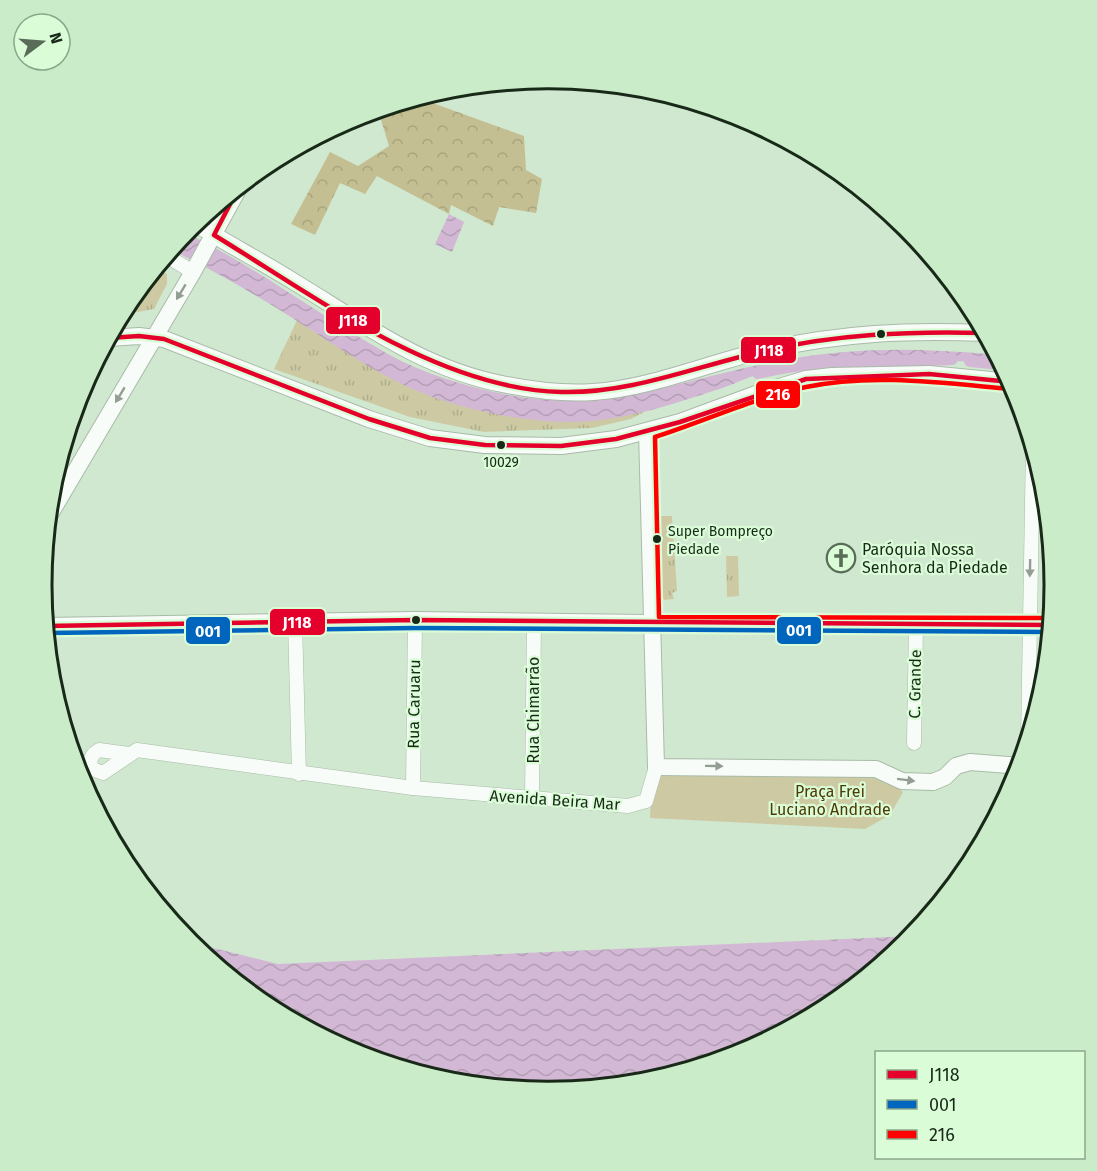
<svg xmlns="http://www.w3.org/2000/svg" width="1097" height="1171" viewBox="0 0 1097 1171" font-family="'Fira Sans',sans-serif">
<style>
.grass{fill:url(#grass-tufts)}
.forest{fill:url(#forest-crowns)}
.green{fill:#cdcaa3}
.water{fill:url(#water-waves)}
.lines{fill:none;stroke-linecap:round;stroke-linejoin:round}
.canal{stroke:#d2b8d5;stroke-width:12}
.minor-casing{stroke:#a8bba8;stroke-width:15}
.major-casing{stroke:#a8bba8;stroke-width:18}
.minor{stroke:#f8fcf8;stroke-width:14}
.major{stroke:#f8fcf8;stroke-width:16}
.bus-1-casing{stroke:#dafdd8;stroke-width:9}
.bus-2-casing{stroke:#dafdd8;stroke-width:9}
.bus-3-casing{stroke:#dafdd8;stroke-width:9}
.bus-1{stroke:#e4002b;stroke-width:4.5}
.bus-2{stroke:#0065bd;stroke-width:4.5}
.bus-3{stroke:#f00;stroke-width:4.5}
.oneway{fill:#939d93}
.bus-dot{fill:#182918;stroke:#dafdd8;stroke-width:2}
.labels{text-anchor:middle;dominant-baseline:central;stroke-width:4.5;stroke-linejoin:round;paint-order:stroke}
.bus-label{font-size:14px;fill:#182918;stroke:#dafdd8}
.poi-label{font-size:16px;fill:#182918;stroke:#dafdd8;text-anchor:start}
.street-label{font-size:16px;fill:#182918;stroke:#dafdd8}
.park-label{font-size:16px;fill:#4e3904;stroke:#dafdd8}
.rim{fill:none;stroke:#182918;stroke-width:3}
.line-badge{stroke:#dafdd8;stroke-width:2}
.badge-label{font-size:16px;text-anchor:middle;font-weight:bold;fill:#fff}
</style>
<defs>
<pattern id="grass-tufts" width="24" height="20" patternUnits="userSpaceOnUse" patternTransform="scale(1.5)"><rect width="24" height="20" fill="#cdcaa3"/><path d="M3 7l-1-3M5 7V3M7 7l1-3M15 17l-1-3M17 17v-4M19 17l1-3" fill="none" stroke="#afae8c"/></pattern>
<pattern id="forest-crowns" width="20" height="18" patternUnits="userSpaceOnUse" patternTransform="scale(1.5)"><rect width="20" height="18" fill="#c4bf92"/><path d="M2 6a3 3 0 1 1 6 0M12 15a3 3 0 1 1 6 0" fill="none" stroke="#a8a47d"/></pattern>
<pattern id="water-waves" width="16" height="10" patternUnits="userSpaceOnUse" patternTransform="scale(1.5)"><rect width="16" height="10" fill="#d2b8d5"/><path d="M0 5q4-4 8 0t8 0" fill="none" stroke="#b49eb6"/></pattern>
</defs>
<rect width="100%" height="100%" fill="#d0e8d0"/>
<!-- grass -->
<g class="grass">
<polygon points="156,269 167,274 167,284 154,309 122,315"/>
<path d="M297,320C405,394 514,441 646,411L631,419L592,428L484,432L410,417L274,369Z"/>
<polygon points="657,516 672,516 677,591 672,593 674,599 664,600 659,592"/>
<polygon points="726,556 738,556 739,596 727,597"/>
<polygon points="1049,647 1045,685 1039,707 1038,653 1042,648"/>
</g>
<!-- forest -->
<polygon class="forest" points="419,98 524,136 526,170 542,179 536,213 499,207 493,226 451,205 449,214 377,176 365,194 340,183 315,235 291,224 330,152 358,166 389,146 378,110"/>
<!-- green -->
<polygon class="green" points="881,773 903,792 890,815 865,829 650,818 652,779 656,774"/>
<!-- water -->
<g class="water">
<polygon points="449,214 464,222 452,252 435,244"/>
<path d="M186,233C257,267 319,315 388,354C424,374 468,387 508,395C613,414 689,376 789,359C859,347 918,348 988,354L997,355L1001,364C926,359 845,352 771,370C752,375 734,385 716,390C676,403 635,417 593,421C544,425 487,415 441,400C387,382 341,349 294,319C255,294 214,271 172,250Z"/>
<polygon points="913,936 830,1007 742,1054 647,1082 548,1092 449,1082 354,1053 267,1006 189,942 278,964"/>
</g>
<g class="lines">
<!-- canal -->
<g class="canal">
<polyline points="970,361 1001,364"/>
<path d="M758,373C823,357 887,363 952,359"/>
</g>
<!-- minor casing -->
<g class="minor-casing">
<g id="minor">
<polyline points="194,225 214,235"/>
<polyline points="167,256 193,272"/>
<polyline points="295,621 299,774"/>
<polyline points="1028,741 1033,446"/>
<polyline points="914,743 916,625"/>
<path d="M129,754L99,750C90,755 89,761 92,769L103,773L137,750L413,788L628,806L646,801L656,767"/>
<polyline points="413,788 415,620"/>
<polyline points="532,799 534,621"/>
</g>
</g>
<!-- major casing -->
<g class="major-casing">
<g id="major">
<path d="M214,235C241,251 269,266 296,283C362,323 424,369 502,384C531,390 564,394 593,392C652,388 707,363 765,350C842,333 906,330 985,333"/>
<polyline points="109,338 139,336 164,339 369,419 430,438 485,445 561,446 616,439 680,422 756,394 806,379 832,376 929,374 1011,382"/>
<polyline points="647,432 656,767 876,769 902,781 933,782 945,777 956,766 970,762 1020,766"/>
<polyline points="49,516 193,272 240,186"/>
<polyline points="46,626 415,620 796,625 1051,625"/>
</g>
</g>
<!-- minor -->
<use href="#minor" class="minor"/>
<!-- major -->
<use href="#major" class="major"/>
<!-- bus-1 casing -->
<g class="bus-1-casing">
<g id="bus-1">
<path d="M239,187L214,235C316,297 438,389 561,392C630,394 694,367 760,352C834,334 909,331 985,333"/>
<polyline points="109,338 139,336 164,339 369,419 430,438 485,445 561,446 616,439 680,422 806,379 929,374 1011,382"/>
<polyline points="46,626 415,620 1051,625"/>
</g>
</g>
<!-- bus-2 casing -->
<g class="bus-2-casing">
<polyline id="bus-2" points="47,633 415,628 1050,632"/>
</g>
<!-- bus-3 casing -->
<g class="bus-3-casing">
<path id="bus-3" d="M1010,389C943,383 872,373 806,387C754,398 705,421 655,437L659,617L1051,618"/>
</g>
<!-- bus-1 -->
<use href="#bus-1" class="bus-1"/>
<!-- bus-2 -->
<use href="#bus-2" class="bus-2"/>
<!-- bus-3 -->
<use href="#bus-3" class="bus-3"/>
</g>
<!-- one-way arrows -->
<defs><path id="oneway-solid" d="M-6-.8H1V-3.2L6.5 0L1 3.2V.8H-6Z" transform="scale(1.5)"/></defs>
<g class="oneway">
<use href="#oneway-solid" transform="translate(181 292) rotate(121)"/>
<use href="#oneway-solid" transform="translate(120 395) rotate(121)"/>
<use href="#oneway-solid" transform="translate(1030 568) rotate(91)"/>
<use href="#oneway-solid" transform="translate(714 766) rotate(1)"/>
<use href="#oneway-solid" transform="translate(906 780) rotate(7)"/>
</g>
<!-- icons -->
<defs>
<g id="church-ring" transform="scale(1.5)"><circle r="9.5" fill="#dafdd8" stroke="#586c58" stroke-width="1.5"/><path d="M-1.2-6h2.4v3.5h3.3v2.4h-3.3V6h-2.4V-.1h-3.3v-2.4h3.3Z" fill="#586c58"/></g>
</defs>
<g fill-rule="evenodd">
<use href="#church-ring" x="841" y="558"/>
</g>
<!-- markers -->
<g class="bus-dot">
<circle cx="881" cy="334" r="5"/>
<circle cx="501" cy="445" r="5"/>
<circle cx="657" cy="539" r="5"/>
<circle cx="416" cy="620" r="5"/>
</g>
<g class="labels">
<!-- bus labels -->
<g class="bus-label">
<text x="501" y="462">10029</text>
<text x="668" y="531" text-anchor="start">Super Bompreço<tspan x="668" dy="18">Piedade</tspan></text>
</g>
<!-- poi labels -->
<g class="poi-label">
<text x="862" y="549">Paróquia Nossa<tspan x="862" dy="18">Senhora da Piedade</tspan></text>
</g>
<!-- street labels -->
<g class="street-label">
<text transform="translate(915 684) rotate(-89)">C. Grande</text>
<text transform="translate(414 704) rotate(-89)">Rua Caruaru</text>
<text transform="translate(533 710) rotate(-90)">Rua Chimarrão</text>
<text transform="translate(555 800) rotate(4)">Avenida Beira Mar</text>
</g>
<!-- park labels -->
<g class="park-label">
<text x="830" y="791">Praça Frei<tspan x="830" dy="18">Luciano Andrade</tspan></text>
</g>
</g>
<!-- crop -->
<path d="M0 0H1097V1171H0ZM52 585a496 496 0 1 1 992 0a496 496 0 1 1-992 0Z" fill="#caecc9" fill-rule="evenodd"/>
<path class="rim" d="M52 585a496 496 0 1 1 992 0a496 496 0 1 1-992 0Z"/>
<g class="line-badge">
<rect x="325" y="306" width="56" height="29" rx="6" fill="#e4002b"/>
<rect x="740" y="336" width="57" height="28" rx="6" fill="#e4002b"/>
<rect x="755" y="380" width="46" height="29" rx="6" fill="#f00"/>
<rect x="269" y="608" width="57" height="28" rx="6" fill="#e4002b"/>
<rect x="776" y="616" width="46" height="29" rx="6" fill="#0065bd"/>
<rect x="185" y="616" width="46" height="29" rx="6" fill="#0065bd"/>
</g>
<g class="badge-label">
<text x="353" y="326">J118</text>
<text x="769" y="356">J118</text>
<text x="778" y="400">216</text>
<text x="297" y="628">J118</text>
<text x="799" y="636">001</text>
<text x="208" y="637">001</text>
</g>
<!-- legend -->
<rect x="875" y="1051" width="210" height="108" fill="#dafdd8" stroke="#8ca88b" stroke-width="1.5"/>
<rect x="887" y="1070" width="30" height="9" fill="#e4002b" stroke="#8ca88b" stroke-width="1.5"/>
<text x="929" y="1081" font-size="18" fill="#182918">J118</text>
<rect x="887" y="1100" width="30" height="9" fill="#0065bd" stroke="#8ca88b" stroke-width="1.5"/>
<text x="929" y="1111" font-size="18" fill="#182918">001</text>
<rect x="887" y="1130" width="30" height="9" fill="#ff0000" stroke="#8ca88b" stroke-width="1.5"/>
<text x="929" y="1141" font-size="18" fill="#182918">216</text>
<!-- north arrow -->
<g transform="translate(42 42) rotate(74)"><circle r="28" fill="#dafdd8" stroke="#8ca88b" stroke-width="1.5"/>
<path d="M0-4.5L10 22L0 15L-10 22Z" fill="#586c58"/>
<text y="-9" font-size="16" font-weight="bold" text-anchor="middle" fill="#182918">N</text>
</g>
</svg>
